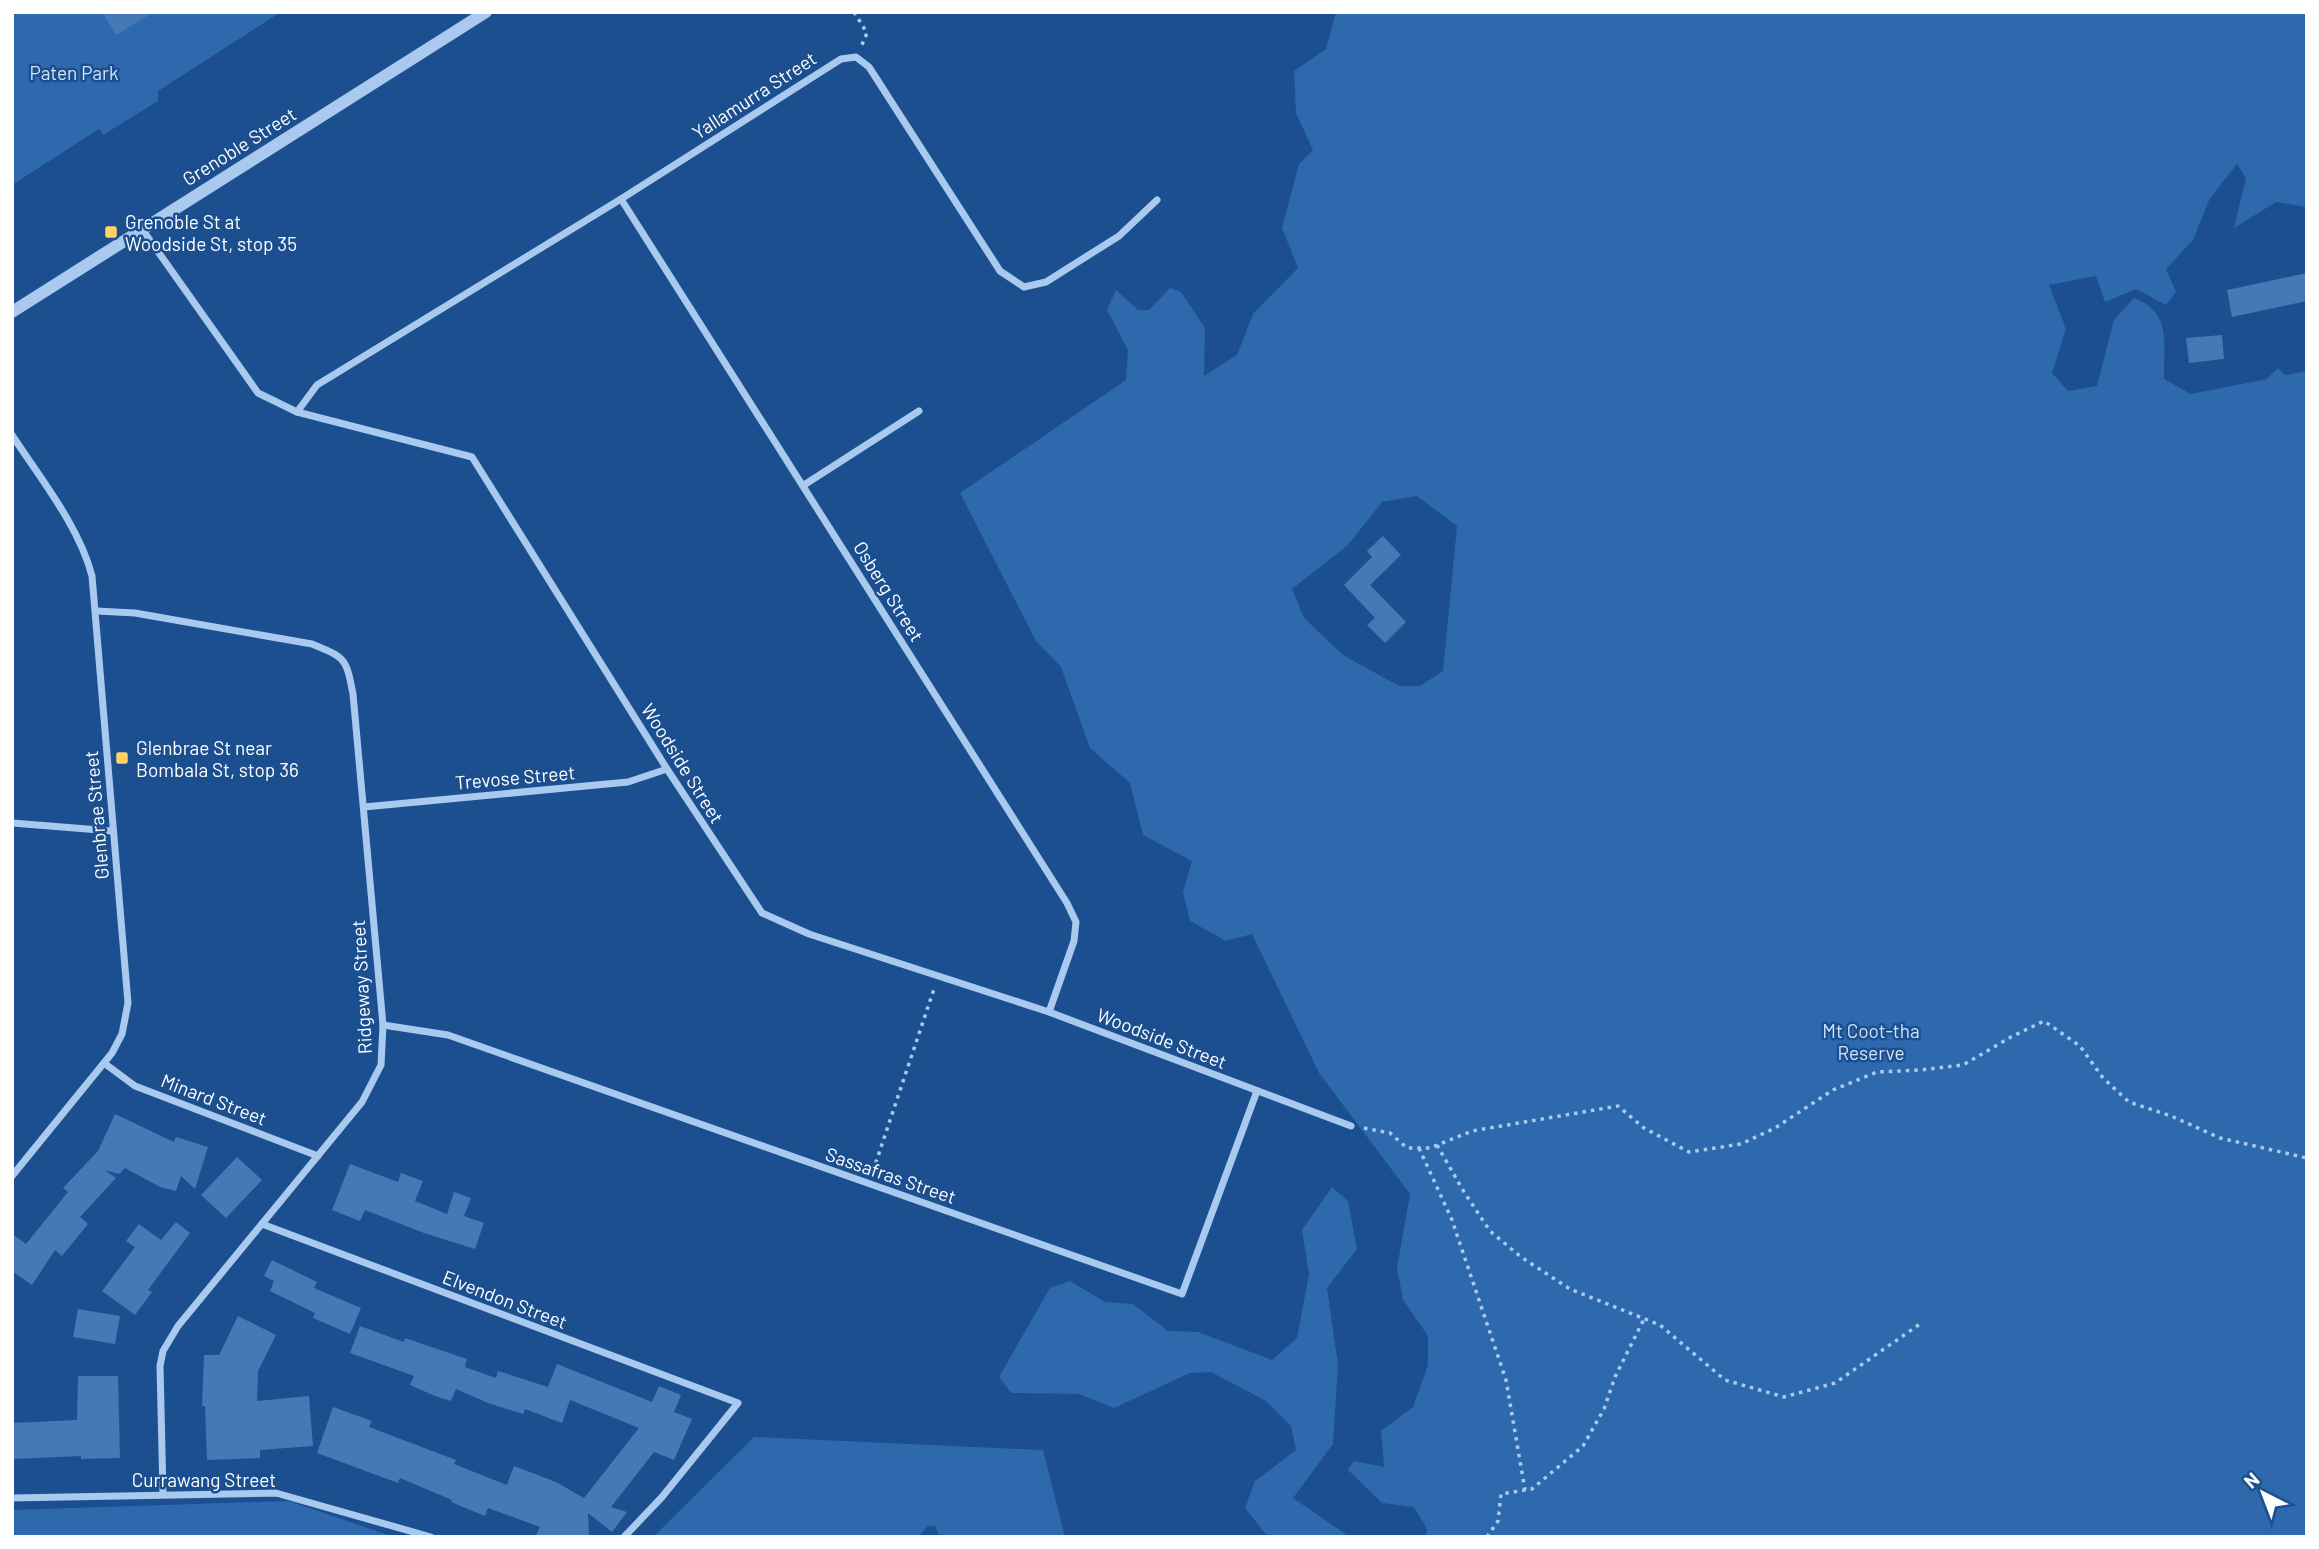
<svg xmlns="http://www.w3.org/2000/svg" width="2319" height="1549" viewBox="0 0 2319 1549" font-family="Barlow,sans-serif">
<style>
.green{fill:#2e69ad;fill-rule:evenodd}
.building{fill:#4478b7}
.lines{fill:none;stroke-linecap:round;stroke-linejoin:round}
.path{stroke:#a9c9ee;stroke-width:3.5;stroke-dasharray:3.5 5;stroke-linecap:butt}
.minor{stroke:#a9c9ee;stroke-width:7}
.tertiary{stroke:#a9c9ee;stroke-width:12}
.poi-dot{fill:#ffd166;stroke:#1b4f8f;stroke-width:2.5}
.labels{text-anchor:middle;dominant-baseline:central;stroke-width:5;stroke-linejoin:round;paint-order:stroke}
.park-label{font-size:19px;fill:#cfe3fa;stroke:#1b4f8f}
.street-label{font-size:19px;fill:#fff;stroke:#1b4f8f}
.poi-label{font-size:19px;fill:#fff;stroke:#1b4f8f;text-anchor:start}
</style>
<rect width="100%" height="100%" fill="#1b4f8f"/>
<!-- green -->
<g class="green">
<polygon points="12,12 281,12 158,91 158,101 103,135 99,129 12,185"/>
<path d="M1336,12H2307V207L2276,202L2234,228L2246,178L2237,164L2210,198L2193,240L2166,269L2176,292L2166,305L2136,289L2105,302L2096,276L2049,285L2066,329L2052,373L2068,391L2097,386L2114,320L2134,298C2173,313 2163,344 2164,379L2191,394L2267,379L2278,368L2285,375L2307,371V1537H1425L1427,1529L1414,1507L1382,1503L1348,1470L1354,1461L1384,1467L1381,1431L1413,1407L1428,1365V1336L1403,1300L1397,1268L1410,1194L1319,1073L1252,934L1226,941L1190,921L1183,892L1192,861L1143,835L1130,783L1090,748L1061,667L1036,641L960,493L1126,380L1128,350L1107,310L1116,290L1138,310H1149L1170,288L1181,292L1205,328L1204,376L1237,355L1253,314L1298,268L1282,228L1299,164L1313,150L1296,113L1294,71L1326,49ZM1417,496L1457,526L1443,671L1420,686H1399L1343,655L1304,618L1292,589L1348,545L1382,502Z"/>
<polygon points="1332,1187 1348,1201 1357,1249 1327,1288 1338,1365 1333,1444 1293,1498 1350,1537 1268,1537 1245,1508 1255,1481 1296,1450 1291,1426 1266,1401 1211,1372 1190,1373 1114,1408 1079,1394 1011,1393 999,1377 1050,1288 1070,1281 1105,1302 1133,1304 1168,1331 1198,1332 1272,1360 1297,1338 1309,1274 1302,1230"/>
<polygon points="754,1437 1043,1450 1065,1537 940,1537 935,1526 928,1526 918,1537 653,1537"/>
<polygon points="289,1501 394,1537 12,1537 12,1510"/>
</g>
<!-- building -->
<g class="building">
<polygon points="102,12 154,12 116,35"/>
<polygon points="2307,273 2307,301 2232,317 2227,290"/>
<polygon points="2222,335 2224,359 2189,363 2186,338"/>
<polygon points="1383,536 1401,555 1370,585 1406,622 1385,643 1367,625 1375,618 1344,585 1372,557 1367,551"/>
<polygon points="115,1114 174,1142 176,1137 208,1147 195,1189 181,1176 176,1191 160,1187 125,1168 119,1174 105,1170 116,1178 80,1217 88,1224 62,1256 55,1250 32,1285 12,1271 12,1234 26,1244 68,1192 63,1188 98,1151"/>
<polygon points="237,1157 262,1180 226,1218 201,1195"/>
<polygon points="350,1164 398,1182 401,1173 423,1181 415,1201 447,1214 454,1192 471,1198 464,1216 484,1223 475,1249 424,1233 365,1210 360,1221 332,1210"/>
<polygon points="176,1222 190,1233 148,1290 152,1292 135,1315 102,1291 135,1247 126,1241 139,1224 161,1240"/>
<polygon points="272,1260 317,1282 314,1288 361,1308 350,1334 313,1318 315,1313 270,1291 274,1281 264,1276"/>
<polygon points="78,1309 120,1316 115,1344 73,1337"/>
<polygon points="238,1316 276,1335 258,1371 257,1401 309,1396 313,1446 260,1450 260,1458 207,1460 205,1406 202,1406 204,1355 219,1355"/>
<polygon points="360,1326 404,1342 405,1338 467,1359 465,1367 496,1378 498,1371 548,1387 557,1364 652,1402 659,1386 681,1395 674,1412 692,1419 674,1460 654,1452 611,1507 627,1512 612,1532 588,1513 589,1537 535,1537 540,1527 488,1508 485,1516 451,1502 452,1500 400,1478 398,1483 317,1453 333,1407 372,1421 369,1427 456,1460 454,1464 507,1485 514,1466 556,1482 584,1498 639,1428 570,1400 562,1423 525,1409 523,1414 488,1403 456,1389 451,1401 435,1396 410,1385 414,1376 350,1353"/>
<polygon points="78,1376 118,1376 120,1458 81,1459 81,1456 12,1459 12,1423 77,1420"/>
</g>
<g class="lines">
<!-- path -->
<g class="path">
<polyline points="854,12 867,33 861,47"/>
<polyline points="1364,1128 1390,1133 1407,1148 1430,1148 1472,1131 1618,1106 1644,1128 1689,1152 1741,1144 1775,1128 1833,1090 1877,1072 1920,1070 1963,1065 2011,1037 2044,1021 2080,1046 2103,1078 2129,1102 2171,1116 2220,1138 2307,1158"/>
<polyline points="1437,1145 1464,1192 1490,1231 1521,1257 1570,1289 1660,1325 1725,1380 1784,1397 1835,1383 1920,1324"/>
<polyline points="1419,1148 1452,1220 1506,1380 1525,1490"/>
<polyline points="873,1171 935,986"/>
<polyline points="1487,1537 1498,1521 1501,1494 1532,1489 1583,1446 1604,1409 1615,1377 1644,1319"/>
</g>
<!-- minor -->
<g class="minor">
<polyline points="621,199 1067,903 1076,922 1074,941 1049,1012"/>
<polyline points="142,229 258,393 297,412 472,457 667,769 762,913 809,934 1049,1012 1351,1126"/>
<polyline points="297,412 317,385 621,199 841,59 856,57 869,67 1000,271 1024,287 1046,282 1119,236 1157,200"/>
<path d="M12,435C40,478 79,526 92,576L128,1003L122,1034L112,1053L12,1176"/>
<polyline points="804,485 919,411"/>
<path d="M96,611L135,613L312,644C346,658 346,658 353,694L383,1025L381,1065L362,1102L178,1326L163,1351L160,1366L163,1494"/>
<polyline points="364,807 628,782 667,769"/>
<polyline points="12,823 112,831"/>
<polyline points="383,1025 448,1035 1182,1294 1257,1091"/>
<polyline points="104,1063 135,1086 318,1156"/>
<polyline points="262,1224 738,1403 662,1497 624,1537"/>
<polyline points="12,1498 276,1493 431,1537"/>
</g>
<!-- tertiary -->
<polyline class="tertiary" points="12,312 486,12"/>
</g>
<!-- markers -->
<g class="poi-dot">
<rect x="104" y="225" width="14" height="14" rx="3.5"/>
<rect x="115" y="751" width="14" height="14" rx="3.5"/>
</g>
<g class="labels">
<!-- park labels -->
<g class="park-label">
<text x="74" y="72">Paten Park</text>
<text x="1871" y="1030">Mt Coot-tha<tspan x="1871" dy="22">Reserve</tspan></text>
</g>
<!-- street labels -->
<g class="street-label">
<text transform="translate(754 95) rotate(-33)">Yallamurra Street</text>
<text transform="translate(239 146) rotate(-32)">Grenoble Street</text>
<text transform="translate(889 591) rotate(58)">Osberg Street</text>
<text transform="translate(683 763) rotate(58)">Woodside Street</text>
<text transform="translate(515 777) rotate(-5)">Trevose Street</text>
<text transform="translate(96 815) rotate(-95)">Glenbrae Street</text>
<text transform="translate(361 987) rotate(-93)">Ridgeway Street</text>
<text transform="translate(1162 1038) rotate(21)">Woodside Street</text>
<text transform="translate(214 1099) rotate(21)">Minard Street</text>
<text transform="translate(891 1175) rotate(19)">Sassafras Street</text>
<text transform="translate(505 1299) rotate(21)">Elvendon Street</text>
<text x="204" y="1479">Currawang Street</text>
</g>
<!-- poi labels -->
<g class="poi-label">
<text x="125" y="221">Grenoble St at<tspan x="125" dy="22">Woodside St, stop 35</tspan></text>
<text x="136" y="747">Glenbrae St near<tspan x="136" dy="22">Bombala St, stop 36</tspan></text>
</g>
</g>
<!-- border -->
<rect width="2319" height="1549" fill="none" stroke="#ffffff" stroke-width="28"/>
<!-- north arrow -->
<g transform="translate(2263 1493) rotate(318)" stroke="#1b4f8f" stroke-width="5" paint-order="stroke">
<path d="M0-5L12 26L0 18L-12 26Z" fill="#ffffff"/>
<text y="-10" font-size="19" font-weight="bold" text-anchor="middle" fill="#ffffff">N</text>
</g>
</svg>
